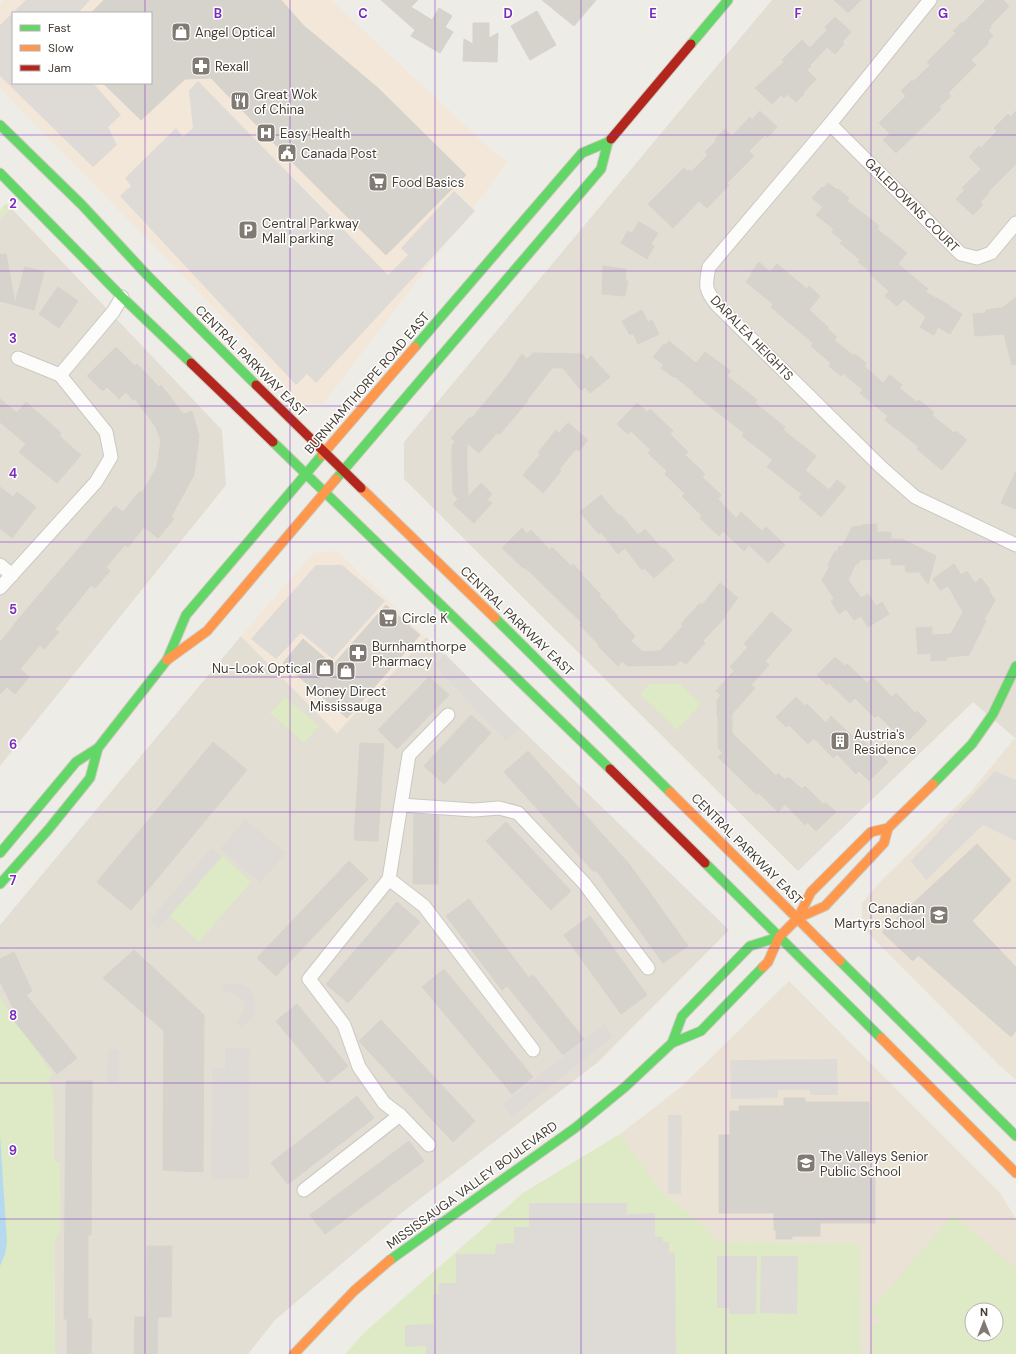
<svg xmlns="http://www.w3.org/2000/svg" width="1016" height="1354" viewBox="0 0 1016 1354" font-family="'DM Sans',sans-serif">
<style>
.residential{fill:#e3ded3}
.commercial{fill:#f2e7d8;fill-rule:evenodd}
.education{fill:#eae3d5;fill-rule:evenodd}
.green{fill:#ddeac5;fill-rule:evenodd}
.parking{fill:#dedbd6}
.water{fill:#b5daef}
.building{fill:#d6d3cd;stroke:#d6d3cc}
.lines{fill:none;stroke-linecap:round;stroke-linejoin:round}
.street-casing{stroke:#cbc8c3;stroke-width:15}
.fast-casing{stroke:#cec9bd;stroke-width:11}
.slow-casing{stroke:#cec9bd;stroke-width:11}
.jam-casing{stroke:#cec9bd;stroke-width:11}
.street{stroke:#fcfcfb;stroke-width:13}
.fast{stroke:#63d668;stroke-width:9}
.slow{stroke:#ff974d;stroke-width:9}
.jam{stroke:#b3261e;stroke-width:9}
.grid{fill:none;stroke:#7b2cbf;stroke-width:1;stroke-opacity:0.55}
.labels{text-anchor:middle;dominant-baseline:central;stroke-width:3;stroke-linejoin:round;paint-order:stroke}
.poi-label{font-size:13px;fill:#453d33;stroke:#fff;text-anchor:start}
.street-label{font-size:13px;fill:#453d33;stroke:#fff}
.grid-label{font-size:13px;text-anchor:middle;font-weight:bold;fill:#7b2cbf;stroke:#fff;stroke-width:3;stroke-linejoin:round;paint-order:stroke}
</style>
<rect width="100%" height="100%" fill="#eeece6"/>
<!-- residential -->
<g class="residential">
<polygon points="772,0 1016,0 1016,737 1015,738 973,702 798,871 404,479 404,442"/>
<polygon points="11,208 222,430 226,485 0,766 0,219"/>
<polygon points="241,636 337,733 426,637 729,930 597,1063 404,1211 275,1320 248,1354 55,1354 53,1089 0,1013 0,925"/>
</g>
<!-- commercial -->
<g class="commercial">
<path d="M4,0H331L489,148L508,162L323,404L299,403L259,354L0,88V5ZM13,13H151V83H13Z"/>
<polygon points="337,551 426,637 337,733 241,636 313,553"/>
</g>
<!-- education -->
<g class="education">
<polygon points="1015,738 1016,739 1016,1080 998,1064 862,927 862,903 880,882 970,793"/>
<path d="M789,981L1000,1193L1016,1219V1354H861L859,1244L717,1241L701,1223L662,1192L620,1134L682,1086ZM972,1310H996V1334H972Z"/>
</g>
<!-- green -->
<g class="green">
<polygon points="6,203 11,208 0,219 0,210"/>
<polygon points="650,684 680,684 701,704 677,730 640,694"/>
<polygon points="285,697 319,726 304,743 270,713"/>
<polygon points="223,856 251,882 199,942 170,916"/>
<polygon points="0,997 52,1073 48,1082 53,1089 54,1161 60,1163 61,1228 54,1244 55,1354 0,1354"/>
<polygon points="620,1134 662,1192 701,1223 717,1241 860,1244 861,1354 345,1354 364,1333 523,1193"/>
<path d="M953,1214L1016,1269V1354H872V1324L882,1323L870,1311ZM972,1310H996V1334H972Z"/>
</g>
<!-- parking -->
<g class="parking">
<polygon points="26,0 90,0 78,13 13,13 13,83 93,83 121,115 108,127 117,145 93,167 0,76 0,25"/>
<polygon points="198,81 388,275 408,255 401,248 454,191 475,211 316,383 307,374 296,385 120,196 131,186 125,178 176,128 183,137 193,128 189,91"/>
<polygon points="316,565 342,565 385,601 333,659 301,633 276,659 251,639"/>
<polygon points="445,654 520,729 506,741 434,665"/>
<polygon points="995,771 1016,780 1016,841 983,825 926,880 911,861"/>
<polygon points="245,819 286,853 260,883 220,849"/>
<polygon points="211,848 221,856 159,928 150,920"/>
<polygon points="232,983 243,985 249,989 254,997 255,1010 253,1017 243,1028 236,1023 244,1010 245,1002 236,995 223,990 223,985"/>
<polygon points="604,1024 613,1036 512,1117 503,1104"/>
<polygon points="225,1048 250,1048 249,1179 211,1179 212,1068 225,1068"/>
<polygon points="108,1049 119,1050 118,1082 107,1082"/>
<polygon points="837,1059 838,1095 810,1095 810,1090 778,1090 778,1098 731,1099 730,1060"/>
<polygon points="668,1115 682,1115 681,1194 668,1194"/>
<polygon points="529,1203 627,1203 627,1214 655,1213 655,1237 663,1237 663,1242 669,1242 669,1252 675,1253 676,1354 426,1354 426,1346 405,1347 405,1325 433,1324 433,1294 439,1294 439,1283 456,1283 456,1254 495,1254 496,1244 514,1243 514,1227 529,1227"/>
<polygon points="717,1256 757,1256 756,1314 729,1314 729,1308 717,1308"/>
<polygon points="761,1256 798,1256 797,1314 760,1313"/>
</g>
<!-- water -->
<polygon class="water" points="0,1135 7,1242 5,1254 0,1266"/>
<!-- building -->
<g class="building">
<polygon points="104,0 281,0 303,25 378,88 466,175 386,255 298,168 211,78 185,79 141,120 103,83 151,83 151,13 91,13"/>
<polygon points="381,0 418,0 411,7 432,20 439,8 452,16 445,27 453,32 440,53 411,36 415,30"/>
<polygon points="542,0 596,0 574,26"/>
<polygon points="834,0 861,0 848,13"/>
<polygon points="986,0 1003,0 1009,6 990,26 991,27 988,30 993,36 987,42 989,43 971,60 976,65 948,93 951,96 939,107 941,109 896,153 883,140 890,134 879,123 906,96 901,91 912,80 913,82 930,65 927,62 956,33 953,31 962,22 963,23"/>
<polygon points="537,11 556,45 530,60 511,26"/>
<polygon points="835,17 851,32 842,42 844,44 835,54 827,47 810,65 811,66 807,70 816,79 803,93 804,94 796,102 787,94 784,98 781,95 772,104 755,88 784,62 782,60 802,40 810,48 827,30 825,27"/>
<polygon points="473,23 489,23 489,38 498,33 497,62 463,61 464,39 473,44"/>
<polygon points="760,111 777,127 768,137 765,135 749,151 754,156 727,183 729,185 707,208 699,201 673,228 648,204 684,168 688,172 689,170 691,172 708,155 705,152 716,141 715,139 725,129 732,136 750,117 752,120"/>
<polygon points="1016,111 1016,164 988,192 989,193 980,202 983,205 973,215 956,199 965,190 962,188 981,169 969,157 979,146 981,148 997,131 994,128 1008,114 1010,117"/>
<polygon points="828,183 837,190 838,189 849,198 847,201 879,226 877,229 907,253 898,264 928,289 925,292 949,305 949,306 962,314 950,334 938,327 934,335 920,327 926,317 904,299 897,306 885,296 889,291 870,274 871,272 858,262 860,260 840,243 843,241 832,232 834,229 816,215 823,207 812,198 822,187 823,188"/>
<polygon points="639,222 658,233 651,244 654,246 647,259 621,243 628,231 632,233"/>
<polygon points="0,254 6,254 15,303 25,267 44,272 34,310 0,301"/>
<polygon points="759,262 770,272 777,264 807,289 809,286 820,296 809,310 828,327 827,329 837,337 834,340 854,356 855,354 866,363 864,366 883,383 890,375 902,385 899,388 917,402 919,400 934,412 932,415 954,433 956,431 967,440 942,470 917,449 919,447 885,420 888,416 860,393 863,390 843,373 841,376 829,366 831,363 811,346 813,343 771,307 773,304 746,282 752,274 751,273"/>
<polygon points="603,266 626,269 625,281 628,281 625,296 602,294"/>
<polygon points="58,287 78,301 59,328 39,314"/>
<polygon points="1016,297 1016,364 1012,365 1004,334 975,336 973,314 986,313 986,310 1002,308"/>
<polygon points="642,310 648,322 652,320 659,334 638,344 633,333 630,335 622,321"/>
<polygon points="669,341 696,363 705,352 731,371 727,376 757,400 755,403 785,427 783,430 816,456 805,470 829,490 837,480 846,487 821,517 799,498 802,494 767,467 773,460 742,436 744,433 693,393 694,392 674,376 673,377 661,368 664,365 653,357 664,344 665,345"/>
<polygon points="116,347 135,366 137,364 159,387 161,385 183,414 192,411 199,436 194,475 171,517 174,519 158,538 144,527 128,547 125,545 106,567 110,571 95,588 91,585 72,609 55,629 59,632 44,649 40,645 20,669 29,677 15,694 7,687 0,694 0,642 15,624 14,624 115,506 123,512 140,491 142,493 157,467 161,441 156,427 135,399 133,400 126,392 119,399 107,387 103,391 87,376"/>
<polygon points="533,353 582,354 587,360 591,356 610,377 590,393 585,387 581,390 563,368 552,368 527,400 528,401 500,434 497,433 479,453 467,443 467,467 466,469 467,470 468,497 481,483 492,494 487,500 492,503 474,523 453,504 458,499 453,494 452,464 452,446 455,442 451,438 470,417 472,418 506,377 522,354 527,359"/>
<polygon points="0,399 17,413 26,402 61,433 59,436 81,455 57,483 19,452 26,444 0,422"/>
<polygon points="637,403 647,412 650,409 673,431 670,434 688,452 685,455 705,474 702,477 721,495 718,499 736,518 741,512 762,531 766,527 785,545 768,563 749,545 744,551 723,531 719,536 700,518 702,516 682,496 685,494 665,474 667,471 648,453 651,450 631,431 628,434 617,424"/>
<polygon points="568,423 588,440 579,451 576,449 559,469 561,471 543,493 523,475 540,455 538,453 556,430 559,433"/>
<polygon points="1016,471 1016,509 1001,503"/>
<polygon points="0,487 13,497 17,492 36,507 12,538 0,528"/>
<polygon points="601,495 619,516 621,515 638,535 645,529 663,550 664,548 674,560 654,578 644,568 642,570 625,548 618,554 601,532 599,534 580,512"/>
<polygon points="877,524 877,532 891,532 891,539 902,539 936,556 928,584 919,572 906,572 905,565 891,565 891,558 860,560 858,564 856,563 848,580 861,598 868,594 876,606 882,602 889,614 868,627 861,616 854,620 846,609 839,614 831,601 834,598 822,580 830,566 828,565 835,551 837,552 839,546 842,547 852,527 862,526 862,525"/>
<polygon points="522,528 527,534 531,530 550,550 552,547 571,566 573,564 583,574 582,575 601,595 599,596 618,616 617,617 635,636 631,641 643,652 660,651 683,626 681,624 700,603 702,605 720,583 738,598 725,615 726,616 703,641 705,643 686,664 680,660 676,665 627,666 622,661 618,666 598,646 599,645 580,625 582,623 529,571 524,567 523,568 502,548"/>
<polygon points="954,564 961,575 967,571 975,583 981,578 990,590 989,591 995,600 984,620 986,621 969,655 946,657 947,660 931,661 931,653 918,654 916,628 932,627 932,635 951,634 963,612 948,586 940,590 933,579"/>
<polygon points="386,605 420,635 347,718 283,663 303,639 333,665"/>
<polygon points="771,612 792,630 765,661 769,665 751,685 755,688 732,714 732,733 776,776 778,773 785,780 788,777 802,789 805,786 823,804 826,803 836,812 816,831 807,822 805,825 785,804 778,812 759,793 757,795 718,757 723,753 718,748 718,717 717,717 717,700 721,695 716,691 734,671 730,667 748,647 744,644"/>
<polygon points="835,657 845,666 847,664 867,683 873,677 892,697 896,693 915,713 917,711 927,721 909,740 899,730 896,733 878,715 875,718 855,698 850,703 829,683 827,685 817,675"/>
<polygon points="429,677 449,695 397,749 378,730"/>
<polygon points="796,697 805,706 807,704 826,723 831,716 853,737 856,734 875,753 877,751 888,762 869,781 859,771 856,774 837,754 833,758 814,738 808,744 789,725 786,727 776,717"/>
<polygon points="471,715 491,733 444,784 424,766"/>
<polygon points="213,742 247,770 131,910 97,882"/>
<polygon points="360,743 384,744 378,841 354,840"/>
<polygon points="528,751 630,865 688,946 663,963 596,870 594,872 504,772"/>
<polygon points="414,814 439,816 438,884 413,884"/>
<polygon points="506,822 571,891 551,910 486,841"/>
<polygon points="977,844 1011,880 972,921 1016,967 1016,1031 1011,1037 918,955 913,961 882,932"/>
<polygon points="349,861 368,879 276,976 257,958"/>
<polygon points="469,899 529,978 533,975 584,1039 563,1055 507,986 502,990 446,916"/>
<polygon points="397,902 420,922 348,1003 326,984"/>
<polygon points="590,916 647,995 621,1014 564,935"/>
<polygon points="134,950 204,1015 203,1172 163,1170 164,1031 103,978"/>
<polygon points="14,952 32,991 26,995 77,1058 57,1074 11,1017 16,1014 0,981 0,959"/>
<polygon points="444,969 533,1077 512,1094 422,987"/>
<polygon points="297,1004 348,1066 327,1083 276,1021"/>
<polygon points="381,1020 475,1121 453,1142 359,1041"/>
<polygon points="66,1081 92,1081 91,1235 88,1235 88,1319 92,1319 91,1354 67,1354 67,1319 64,1319"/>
<polygon points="357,1096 374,1118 288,1184 271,1163"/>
<polygon points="784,1098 805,1098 805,1102 869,1102 869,1175 875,1175 875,1223 820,1223 820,1236 792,1236 792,1239 776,1239 776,1230 774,1230 774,1213 719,1213 719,1135 730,1135 730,1111 739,1111 739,1106 784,1106"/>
<polygon points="409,1141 424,1161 325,1234 310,1215"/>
<polygon points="147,1246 172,1246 171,1317 158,1317 157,1354 134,1354 135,1317 146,1317"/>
</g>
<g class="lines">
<!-- street casing -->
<g class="street-casing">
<g id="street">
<path d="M930,0L830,124L709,267C705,286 705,290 717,305L881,467L915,497L1016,545"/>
<polyline points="830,124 961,254 977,258 991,253 1016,223"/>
<polyline points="60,375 113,312 122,297"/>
<polyline points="0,565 12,575"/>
<polyline points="0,588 96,482 111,457 106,432 60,375 18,358"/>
<polyline points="401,805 474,810 499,808 518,813 584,883 648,968"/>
<polyline points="389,879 424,906 533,1050"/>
<polyline points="429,1145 400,1115 384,1103 359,1067 344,1025 309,979 389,879 409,755 448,715"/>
<polyline points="304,1190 400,1115"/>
</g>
</g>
<!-- fast casing -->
<g class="fast-casing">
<g id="fast">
<polyline points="691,44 728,0"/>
<polyline points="0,125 82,205 146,274 256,385"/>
<polyline points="0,173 122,297 191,363"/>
<polyline points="415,347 582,153 608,142 611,139"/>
<polyline points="273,442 610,769"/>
<polyline points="336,479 601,169 608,142"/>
<polyline points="495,618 670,792"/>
<polyline points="933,784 972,744 993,714 1016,666"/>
<polyline points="0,853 76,762 98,748 167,660 186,615 322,455"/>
<polyline points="705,863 881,1038"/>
<polyline points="0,884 48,830 90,778 98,748"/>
<polyline points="840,961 1016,1136"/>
<polyline points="672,1043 682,1016 750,946 779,937"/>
<polyline points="390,1260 575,1128 625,1087 672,1043 701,1031 763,967"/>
</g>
</g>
<!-- slow casing -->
<g class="slow-casing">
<g id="slow">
<polyline points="322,455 415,347"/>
<polyline points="361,488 495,618"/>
<polyline points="167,660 207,631 336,479"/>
<polyline points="670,792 840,961"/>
<polyline points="798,918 825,906 884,843 888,828"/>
<polyline points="763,967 768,962 779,937 798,918 811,892 871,832 888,828 933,784"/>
<polyline points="881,1038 1016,1173"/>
<polyline points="294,1354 354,1291 390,1260"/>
</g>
</g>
<!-- jam casing -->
<g class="jam-casing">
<g id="jam">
<polyline points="611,139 691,44"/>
<polyline points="191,363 273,442"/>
<polyline points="256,385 361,488"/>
<polyline points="610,769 705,863"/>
</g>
</g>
<!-- street -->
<use href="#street" class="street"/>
<!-- fast -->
<use href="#fast" class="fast"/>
<!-- slow -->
<use href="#slow" class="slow"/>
<!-- jam -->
<use href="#jam" class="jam"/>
</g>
<!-- grid -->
<path class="grid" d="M145,0V13M290,0V1354M435,0V1354M581,0V1354M726,0V1354M871,0V1354M145,83V1354M0,135H1016M0,271H1016M0,406H1016M0,542H1016M0,677H1016M0,812H1016M0,948H1016M0,1083H1016M0,1219H1016"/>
<!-- icons -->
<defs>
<g id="shop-square" transform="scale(1)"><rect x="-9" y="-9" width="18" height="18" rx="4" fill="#807a72" stroke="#fff"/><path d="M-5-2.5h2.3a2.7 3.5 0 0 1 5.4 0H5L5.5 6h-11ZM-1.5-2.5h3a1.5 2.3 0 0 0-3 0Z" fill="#fff"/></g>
<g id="pharmacy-square" transform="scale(1)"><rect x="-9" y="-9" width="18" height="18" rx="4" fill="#807a72" stroke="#fff"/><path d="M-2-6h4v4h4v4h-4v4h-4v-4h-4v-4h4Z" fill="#fff"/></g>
<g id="restaurant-square" transform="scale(1)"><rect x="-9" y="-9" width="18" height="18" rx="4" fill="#807a72" stroke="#fff"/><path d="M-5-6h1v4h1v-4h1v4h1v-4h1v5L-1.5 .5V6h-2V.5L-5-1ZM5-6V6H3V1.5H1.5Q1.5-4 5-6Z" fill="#fff"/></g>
<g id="hospital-square" transform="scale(1)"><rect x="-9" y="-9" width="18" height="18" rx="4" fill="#807a72" stroke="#fff"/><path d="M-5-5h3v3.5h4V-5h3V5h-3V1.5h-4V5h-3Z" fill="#fff"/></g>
<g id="civic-square" transform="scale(1)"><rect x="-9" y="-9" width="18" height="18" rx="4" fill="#807a72" stroke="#fff"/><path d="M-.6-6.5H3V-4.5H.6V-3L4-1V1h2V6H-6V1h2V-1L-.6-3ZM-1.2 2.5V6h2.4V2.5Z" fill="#fff"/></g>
<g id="supermarket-square" transform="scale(1)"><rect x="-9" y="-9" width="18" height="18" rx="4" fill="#807a72" stroke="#fff"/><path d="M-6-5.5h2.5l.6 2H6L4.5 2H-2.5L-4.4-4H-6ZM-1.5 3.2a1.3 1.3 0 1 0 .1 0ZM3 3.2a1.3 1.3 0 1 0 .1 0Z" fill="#fff"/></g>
<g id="parking-square" transform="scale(1)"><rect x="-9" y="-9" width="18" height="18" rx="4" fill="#807a72" stroke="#fff"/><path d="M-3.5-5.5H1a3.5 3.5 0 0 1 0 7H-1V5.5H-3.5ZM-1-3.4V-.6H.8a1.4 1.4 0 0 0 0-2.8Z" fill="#fff"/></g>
<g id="building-square" transform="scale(1)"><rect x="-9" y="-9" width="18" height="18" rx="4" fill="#807a72" stroke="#fff"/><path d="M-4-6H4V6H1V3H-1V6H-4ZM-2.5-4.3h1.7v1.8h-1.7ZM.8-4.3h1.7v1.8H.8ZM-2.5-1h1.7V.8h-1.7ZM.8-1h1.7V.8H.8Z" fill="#fff"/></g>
<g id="school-square" transform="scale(1)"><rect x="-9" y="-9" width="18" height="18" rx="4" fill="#807a72" stroke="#fff"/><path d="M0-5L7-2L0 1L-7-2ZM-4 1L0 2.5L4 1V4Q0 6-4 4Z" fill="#fff"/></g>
</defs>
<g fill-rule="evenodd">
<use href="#shop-square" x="181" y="32"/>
<use href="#pharmacy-square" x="201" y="66"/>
<use href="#restaurant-square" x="240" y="101"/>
<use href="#hospital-square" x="266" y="133"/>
<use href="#civic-square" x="287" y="153"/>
<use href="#supermarket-square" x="378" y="182"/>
<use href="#parking-square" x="248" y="230"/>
<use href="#supermarket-square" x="388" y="618"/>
<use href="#pharmacy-square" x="358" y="653"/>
<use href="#shop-square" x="325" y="668"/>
<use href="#shop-square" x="346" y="671"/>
<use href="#building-square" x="840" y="741"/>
<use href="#school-square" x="939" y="915"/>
<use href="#school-square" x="806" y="1163"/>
</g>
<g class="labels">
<!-- poi labels -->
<g class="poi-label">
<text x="195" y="32">Angel Optical</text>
<text x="215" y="66">Rexall</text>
<text x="254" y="94">Great Wok<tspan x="254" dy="15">of China</tspan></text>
<text x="280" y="133">Easy Health</text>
<text x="301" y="153">Canada Post</text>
<text x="392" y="182">Food Basics</text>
<text x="262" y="223">Central Parkway<tspan x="262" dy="15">Mall parking</tspan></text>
<text x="402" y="618">Circle K</text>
<text x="372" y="646">Burnhamthorpe<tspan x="372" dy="15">Pharmacy</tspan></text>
<text x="311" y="668" text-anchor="end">Nu-Look Optical</text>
<text x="346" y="691" text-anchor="middle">Money Direct<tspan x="346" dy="15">Mississauga</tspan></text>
<text x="854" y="734">Austria's<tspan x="854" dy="15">Residence</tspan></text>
<text x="925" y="908" text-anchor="end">Canadian<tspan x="925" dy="15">Martyrs School</tspan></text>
<text x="820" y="1156">The Valleys Senior<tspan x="820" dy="15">Public School</tspan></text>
</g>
<!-- street labels -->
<g class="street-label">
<text transform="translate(912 205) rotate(45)">GALEDOWNS COURT</text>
<text transform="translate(752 338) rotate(46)">DARALEA HEIGHTS</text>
<text transform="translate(251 361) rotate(45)">CENTRAL PARKWAY EAST</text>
<text transform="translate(367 383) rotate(-49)">BURNHAMTHORPE ROAD EAST</text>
<text transform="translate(517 621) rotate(44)">CENTRAL PARKWAY EAST</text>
<text transform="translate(747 849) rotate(45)">CENTRAL PARKWAY EAST</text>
<text transform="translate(472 1185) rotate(-36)">MISSISSAUGA VALLEY BOULEVARD</text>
</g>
</g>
<g class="grid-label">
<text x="218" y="18">B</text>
<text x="363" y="18">C</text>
<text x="508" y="18">D</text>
<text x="653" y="18">E</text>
<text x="798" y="18">F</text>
<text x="943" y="18">G</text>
<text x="13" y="208">2</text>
<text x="13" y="343">3</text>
<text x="13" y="478">4</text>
<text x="13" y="614">5</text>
<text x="13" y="749">6</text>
<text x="13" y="885">7</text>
<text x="13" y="1020">8</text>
<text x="13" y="1155">9</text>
</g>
<!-- legend -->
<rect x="12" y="12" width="140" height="72" fill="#ffffff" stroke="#b5b1ad"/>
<rect x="20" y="25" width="20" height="6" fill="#63d668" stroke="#b5b1ad"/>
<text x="48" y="32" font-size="12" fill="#453d33">Fast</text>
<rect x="20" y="45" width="20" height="6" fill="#ff974d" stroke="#b5b1ad"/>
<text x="48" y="52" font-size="12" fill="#453d33">Slow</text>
<rect x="20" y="65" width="20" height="6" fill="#b3261e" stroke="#b5b1ad"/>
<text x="48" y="72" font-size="12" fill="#453d33">Jam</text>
<!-- north arrow -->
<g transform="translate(984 1322)"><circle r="19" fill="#ffffff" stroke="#b5b1ad"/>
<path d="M0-3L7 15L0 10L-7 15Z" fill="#807a72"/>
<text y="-6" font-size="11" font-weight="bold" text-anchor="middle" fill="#453d33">N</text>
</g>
</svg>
